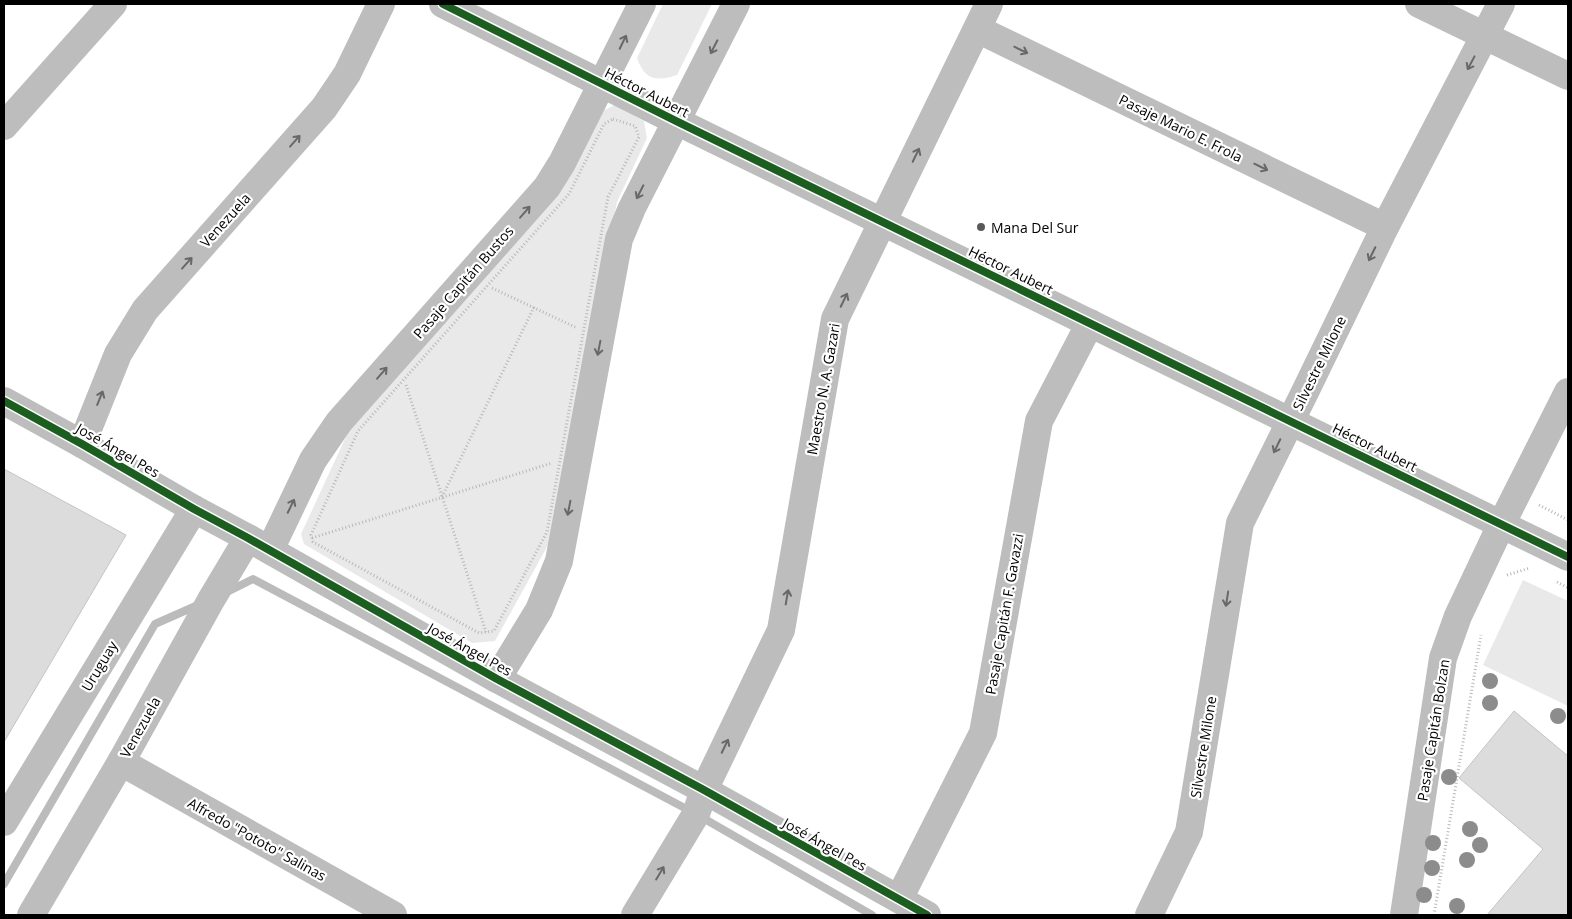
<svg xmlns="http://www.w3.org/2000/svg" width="1572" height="919" viewBox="0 0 1572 919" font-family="'Open Sans',sans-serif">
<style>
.green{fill:#e9e9e9}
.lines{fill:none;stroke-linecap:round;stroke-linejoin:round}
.stream{stroke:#bbb;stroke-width:8}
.building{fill:#dcdcdc;stroke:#c4c4c4}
.path{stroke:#b8b8b8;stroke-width:3;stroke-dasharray:1 2.5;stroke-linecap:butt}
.minor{stroke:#bdbdbd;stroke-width:28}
.cycleway-casing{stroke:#fff;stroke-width:11}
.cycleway{stroke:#1b5e20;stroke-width:8}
.tree{fill:#8c8c8c}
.oneway{stroke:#686868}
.poi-dot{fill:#595959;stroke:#fff;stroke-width:2}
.labels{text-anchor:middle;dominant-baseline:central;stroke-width:4.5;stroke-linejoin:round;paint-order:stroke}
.street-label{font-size:14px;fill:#000;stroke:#fff}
.poi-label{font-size:14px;fill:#000;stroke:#fff;text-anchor:start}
</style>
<rect width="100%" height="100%" fill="#fff"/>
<!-- green -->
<g class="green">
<path d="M663,4H712L677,75C655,82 645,80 637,58Z"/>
<polygon points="615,105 644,121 647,138 617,202 553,536 495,641 472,643 304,544 301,534 350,428 596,114"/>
<polygon points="1523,580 1568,601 1568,706 1483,665"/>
</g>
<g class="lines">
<!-- stream -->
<g class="stream">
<polyline points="225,593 253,579 696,814 872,915"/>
<polyline points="4,884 155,624 198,605"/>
</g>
</g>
<!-- building -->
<g class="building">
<polygon points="4,469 126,535 4,742"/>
<polygon points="1514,711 1568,756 1568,915 1487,915 1543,849 1459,778"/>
</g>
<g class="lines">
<!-- path -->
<g class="path">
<polygon points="613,119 635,126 639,137 608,197 547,532 494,631 479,633 313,542 311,535 358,431 569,194 604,124"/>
<polyline points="492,288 577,328"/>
<polyline points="406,385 486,632"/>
<polyline points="442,497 534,307"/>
<polyline points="1539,505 1568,520"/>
<polyline points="312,538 552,463"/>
<polyline points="1507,575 1530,568"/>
<polyline points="1557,582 1568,588"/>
<polyline points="1434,915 1481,635"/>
</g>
<!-- minor -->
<g class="minor">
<polyline points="443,4 676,121 1568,557"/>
<polyline points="1419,4 1568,76"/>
<polyline points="977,29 1385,227"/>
<polyline points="4,126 113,4"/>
<polyline points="4,401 82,444 194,509 248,538 497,679 704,790 927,915"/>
<polyline points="82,444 118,354 145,310 324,108 347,74 381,4"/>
<polyline points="270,550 313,460 339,422 547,187 562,163 642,4"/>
<polyline points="497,679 539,610 559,561 619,239 632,208 736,4"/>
<polyline points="121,762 393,915"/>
<polyline points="4,822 194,509"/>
<polyline points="899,899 983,733 1039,421 1090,323"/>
<polyline points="31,915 121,762 211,600 248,538"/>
<polyline points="635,915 696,814 704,790 781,630 835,319 989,4"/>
<polyline points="1149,915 1189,832 1240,523 1304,394 1385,227 1501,4"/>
<polyline points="1404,915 1443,658 1458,616 1502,523 1568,392"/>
</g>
<!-- cycleway casing -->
<g class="cycleway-casing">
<g id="cycleway">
<polyline points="443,4 676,121 1568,557"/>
<polyline points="4,401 82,444 194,509 248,538 497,679 704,790 927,915"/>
</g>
</g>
<!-- cycleway -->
<use href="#cycleway" class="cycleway"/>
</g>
<!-- trees -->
<g class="tree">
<circle cx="1490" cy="681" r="8"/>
<circle cx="1490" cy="703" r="8"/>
<circle cx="1558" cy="716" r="8"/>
<circle cx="1449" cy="777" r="8"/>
<circle cx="1470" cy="829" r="8"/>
<circle cx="1433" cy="843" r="8"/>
<circle cx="1480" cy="845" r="8"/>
<circle cx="1467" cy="860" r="8"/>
<circle cx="1432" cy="868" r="8"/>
<circle cx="1424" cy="895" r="8"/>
<circle cx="1457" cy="906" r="8"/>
</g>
<!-- one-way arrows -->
<defs><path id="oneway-shaft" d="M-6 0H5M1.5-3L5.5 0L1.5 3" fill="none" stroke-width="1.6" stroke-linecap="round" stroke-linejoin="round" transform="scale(1.25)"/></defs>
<g class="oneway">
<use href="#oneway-shaft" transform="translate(623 42) rotate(-64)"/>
<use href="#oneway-shaft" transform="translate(714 47) rotate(117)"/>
<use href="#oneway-shaft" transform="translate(1021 50) rotate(26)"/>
<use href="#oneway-shaft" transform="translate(1471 63) rotate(118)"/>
<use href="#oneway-shaft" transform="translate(295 141) rotate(-48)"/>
<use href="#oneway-shaft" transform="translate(916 155) rotate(-64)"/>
<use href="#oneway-shaft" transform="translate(1261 167) rotate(26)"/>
<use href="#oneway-shaft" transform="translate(640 192) rotate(117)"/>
<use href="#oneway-shaft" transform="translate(525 212) rotate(-49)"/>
<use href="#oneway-shaft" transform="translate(1372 254) rotate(116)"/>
<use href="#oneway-shaft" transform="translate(187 263) rotate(-48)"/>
<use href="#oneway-shaft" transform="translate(844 300) rotate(-64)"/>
<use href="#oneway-shaft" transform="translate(599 348) rotate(101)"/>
<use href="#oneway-shaft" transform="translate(382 373) rotate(-49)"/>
<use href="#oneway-shaft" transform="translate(100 398) rotate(-68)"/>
<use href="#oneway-shaft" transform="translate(1277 446) rotate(116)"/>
<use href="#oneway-shaft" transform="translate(291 506) rotate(-64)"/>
<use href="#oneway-shaft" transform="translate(569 508) rotate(101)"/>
<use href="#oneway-shaft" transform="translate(787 597) rotate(-80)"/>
<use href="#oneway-shaft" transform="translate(1227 599) rotate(99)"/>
<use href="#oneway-shaft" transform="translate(725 746) rotate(-64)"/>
<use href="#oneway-shaft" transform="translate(660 873) rotate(-59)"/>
</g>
<!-- markers -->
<circle class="poi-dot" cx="981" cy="227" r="5"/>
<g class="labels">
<!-- street labels -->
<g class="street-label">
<text transform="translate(647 92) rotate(27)">Héctor Aubert</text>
<text transform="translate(1181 128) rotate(26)">Pasaje Mario E. Frola</text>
<text transform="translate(225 220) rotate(-48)">Venezuela</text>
<text transform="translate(1011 270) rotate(26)">Héctor Aubert</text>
<text transform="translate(463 282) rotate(-49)">Pasaje Capitán Bustos</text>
<text transform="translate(1319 363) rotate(-64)">Silvestre Milone</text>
<text transform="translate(823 389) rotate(-80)">Maestro N. A. Gazari</text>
<text transform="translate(1375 447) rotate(26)">Héctor Aubert</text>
<text transform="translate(118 450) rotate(30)">José Ángel Pes</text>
<text transform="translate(1004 614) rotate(-80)">Pasaje Capitán F. Gavazzi</text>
<text transform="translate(470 649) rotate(29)">José Ángel Pes</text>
<text transform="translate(99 666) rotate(-59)">Uruguay</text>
<text transform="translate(140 727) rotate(-61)">Venezuela</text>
<text transform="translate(1433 730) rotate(-81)">Pasaje Capitán Bolzan</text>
<text transform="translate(1203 747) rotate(-81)">Silvestre Milone</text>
<text transform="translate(257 839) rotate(29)">Alfredo "Pototo" Salinas</text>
<text transform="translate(825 844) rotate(29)">José Ángel Pes</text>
</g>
<!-- poi labels -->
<g class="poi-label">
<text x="991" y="227">Mana Del Sur</text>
</g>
</g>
<!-- border -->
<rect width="1572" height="919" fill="none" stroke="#000000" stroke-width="10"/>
</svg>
